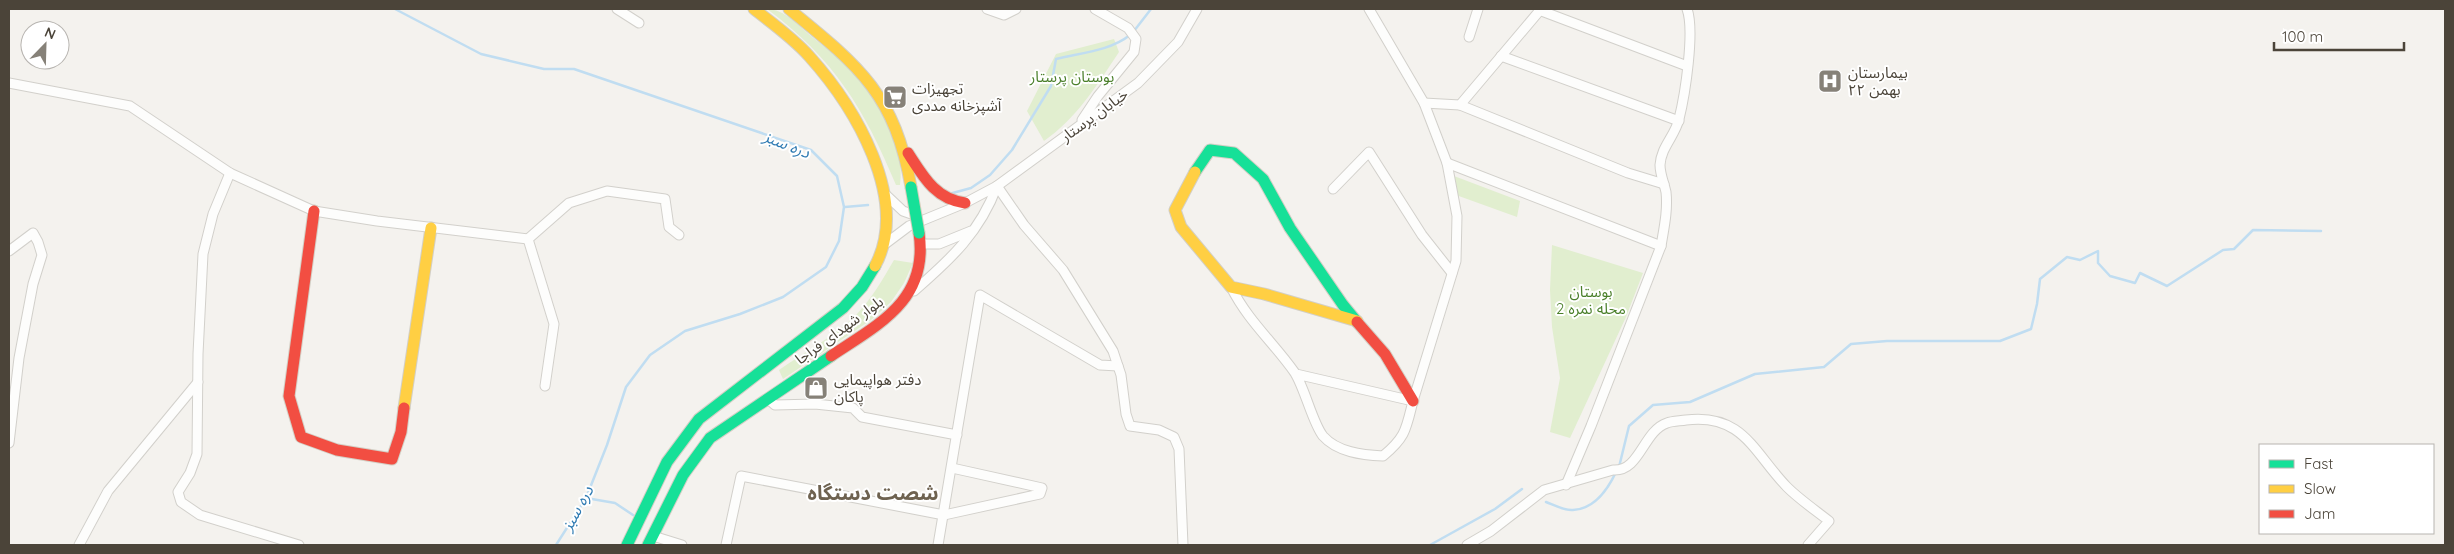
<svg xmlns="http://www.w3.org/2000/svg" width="2454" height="554" viewBox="0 0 2454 554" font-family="Quicksand,'Noto Sans Arabic',sans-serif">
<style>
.green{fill:#e1eecf}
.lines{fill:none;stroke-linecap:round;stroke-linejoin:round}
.stream{stroke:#c0ddf1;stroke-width:2.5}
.street-casing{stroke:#d2d0cb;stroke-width:11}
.fast-casing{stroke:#d3cfc5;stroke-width:13}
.slow-casing{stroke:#d3cfc5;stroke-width:13}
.jam-casing{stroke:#d3cfc5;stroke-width:13}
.street{stroke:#fdfdfc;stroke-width:9}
.fast{stroke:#16e098;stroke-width:11}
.slow{stroke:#ffcf43;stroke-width:11}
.jam{stroke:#f24e42;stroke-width:11}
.fast-bridge-casing{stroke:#d6cebb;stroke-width:13;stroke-linecap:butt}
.fast-bridge{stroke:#16e098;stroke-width:11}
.labels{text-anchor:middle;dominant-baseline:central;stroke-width:4;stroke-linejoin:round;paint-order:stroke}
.poi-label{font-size:15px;fill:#4b4439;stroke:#fff;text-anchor:start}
.park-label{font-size:15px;fill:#4a7f2a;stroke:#fff}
.street-label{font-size:15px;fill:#4b4439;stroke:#fff}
.water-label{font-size:16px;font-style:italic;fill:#2e7ab2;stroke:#fff}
.district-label{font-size:20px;font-weight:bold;fill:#6e6250;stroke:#fff}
</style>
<rect width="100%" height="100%" fill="#f4f2ee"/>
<!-- green -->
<g class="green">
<path d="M767,9C784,9 798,25 811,36C824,47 838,57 849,68C876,95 906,146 900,185H896C864,108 834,59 767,9Z"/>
<path d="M1114,39L1119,52C1097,85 1077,118 1044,141L1027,111L1056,54Z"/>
<polygon points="1454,176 1520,201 1517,217 1456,195"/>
<polygon points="1552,245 1643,273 1626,317 1570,438 1550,432 1560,378 1552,327 1550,290"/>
<path d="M894,260L913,263L904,283L891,302L871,320L783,379L779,370C805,352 835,336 857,314C872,298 883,279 894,260Z"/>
</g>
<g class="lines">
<!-- stream -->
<g class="stream">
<polyline points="395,9 481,54 544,69 574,69 811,150 837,176 844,207 839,241 826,267 783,297 740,314 685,331 650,355 626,387 607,445 586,498 556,545"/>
<polyline points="1134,31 1151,9"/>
<path d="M949,194L971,188L990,175L1012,150L1051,86L1056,59C1080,53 1110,51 1130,35"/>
<polyline points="845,207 868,205"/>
<polyline points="1619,467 1629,426 1653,405 1690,402 1755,374 1824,367 1851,344 1887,341 2000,341 2031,329 2037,304 2040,279 2067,257 2080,260 2098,251 2098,263 2110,276 2135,283 2140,273 2167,286 2223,250 2234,249 2253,230 2321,231"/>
<polyline points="586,498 615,503 633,515"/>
<path d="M1546,502C1554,505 1565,511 1573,510C1594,509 1608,489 1616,472"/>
<polyline points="1430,545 1495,509 1522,489"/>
</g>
<!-- street casing -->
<g class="street-casing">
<g id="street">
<polyline points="617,9 639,23"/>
<polyline points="987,9 1004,15 1016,9"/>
<polyline points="1369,9 1424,103 1447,163 1457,216 1456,261 1413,401"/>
<polyline points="1539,10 1687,66"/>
<polyline points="1469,37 1478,9"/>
<polyline points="1501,56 1679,121"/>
<polyline points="9,83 130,106 230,173 314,211 377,221 528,239"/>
<polyline points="1424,103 1460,105 1541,9"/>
<polyline points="1460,105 1628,173 1664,184"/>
<polyline points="1082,120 1098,96 1134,52 1136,39 1128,28 1095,9"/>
<polyline points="1447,163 1661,246"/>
<polyline points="230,173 213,214 203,254 198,354 197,454 190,473 178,492 181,502 200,515 299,545"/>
<polyline points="997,186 1024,225 1063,270 1113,351 1121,375 1126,414 1130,426 1159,430 1174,437 1179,449 1183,545"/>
<polyline points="1333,189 1369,152 1422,235 1452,273"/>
<polyline points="885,194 903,211 917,216"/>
<polyline points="885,244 909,226 965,203 997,186 1138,83 1178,42 1197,9"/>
<polyline points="921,244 939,244 971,231"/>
<polyline points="9,251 33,233 38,242 42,255 33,284 19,358 9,443"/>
<path d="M1231,287C1248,321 1274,343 1295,373C1305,389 1313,424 1323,436C1337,452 1362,455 1383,456C1406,437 1406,429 1413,401L1296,374"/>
<path d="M914,291C951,259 980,232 997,186"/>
<polyline points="545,386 554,324 528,239 569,203 607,191 665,199 669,227 679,235"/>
<polyline points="768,399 775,405 815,404 853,408 862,417 957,435"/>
<path d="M1566,485L1591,426L1661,246C1664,228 1668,210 1666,192C1664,183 1660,174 1660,165C1661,147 1675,136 1679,119C1685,95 1695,31 1687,9"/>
<polyline points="653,536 682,545"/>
<polyline points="79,545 108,491 198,382"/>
<polyline points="726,545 741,476 944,515 1040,494 1042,488 952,468"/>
<polyline points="938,545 980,295 1100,365 1118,366"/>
<path d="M1467,545L1491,531L1544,490L1613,470C1640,472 1643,431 1667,423C1672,421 1680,421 1686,420C1743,413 1754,453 1787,487C1799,499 1815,510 1829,521L1808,545"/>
</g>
</g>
<!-- fast casing -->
<g class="fast-casing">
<g id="fast">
<polyline points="1195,172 1210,150 1234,153 1263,179 1290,228 1343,305 1357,322"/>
<polyline points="627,545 667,462 699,419 843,308 862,287 875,266"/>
<polyline points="648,545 683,475 710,438 831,356"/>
</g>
</g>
<!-- slow casing -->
<g class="slow-casing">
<g id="slow">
<path d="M754,9C773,24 793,38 809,56C854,106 911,199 875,266"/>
<path d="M789,9C859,66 895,94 911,187"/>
<polyline points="1195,172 1175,210 1181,227 1231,287 1264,294 1357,321"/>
<polyline points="404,408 431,228"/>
</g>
</g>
<!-- jam casing -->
<g class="jam-casing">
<g id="jam">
<path d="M908,153C923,176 935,199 965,203"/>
<polyline points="314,211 289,396 301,437 337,450 392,459 401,432 404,408"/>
<polyline points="1357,322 1385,354 1413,401"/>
<path d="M831,356C879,324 929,300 919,233"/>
</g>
</g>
<!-- street -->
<use href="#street" class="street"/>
<!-- fast -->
<use href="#fast" class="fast"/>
<!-- slow -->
<use href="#slow" class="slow"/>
<!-- jam -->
<use href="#jam" class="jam"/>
<!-- fast-bridge casing -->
<g class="fast-bridge-casing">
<polyline id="fast-bridge" points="911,187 919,233"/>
</g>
<!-- fast-bridge -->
<use href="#fast-bridge" class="fast-bridge"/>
</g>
<!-- icons -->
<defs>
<g id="hospital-square" transform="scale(1.25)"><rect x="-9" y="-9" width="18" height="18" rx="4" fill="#868178" stroke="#fff"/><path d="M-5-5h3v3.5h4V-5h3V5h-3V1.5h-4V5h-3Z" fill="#fff"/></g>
<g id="supermarket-square" transform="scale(1.25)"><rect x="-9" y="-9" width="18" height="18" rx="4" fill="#868178" stroke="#fff"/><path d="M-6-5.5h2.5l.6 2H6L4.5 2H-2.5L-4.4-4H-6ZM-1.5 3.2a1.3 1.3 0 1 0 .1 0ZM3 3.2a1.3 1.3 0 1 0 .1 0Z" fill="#fff"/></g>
<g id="shop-square" transform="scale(1.25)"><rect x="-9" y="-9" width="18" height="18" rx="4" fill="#868178" stroke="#fff"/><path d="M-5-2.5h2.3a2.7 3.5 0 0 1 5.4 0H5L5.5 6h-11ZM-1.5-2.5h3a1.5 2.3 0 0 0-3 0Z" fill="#fff"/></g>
</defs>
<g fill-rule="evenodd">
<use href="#hospital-square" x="1830" y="81"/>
<use href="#supermarket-square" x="895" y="97"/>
<use href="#shop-square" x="816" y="388"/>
</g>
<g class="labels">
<!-- poi labels -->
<g class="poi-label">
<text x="1848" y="72">بیمارستان<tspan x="1848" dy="17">۲۲ بهمن</tspan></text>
<text x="912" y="88">تجهیزات<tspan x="912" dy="17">آشپزخانه مددی</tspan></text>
<text x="834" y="379">دفتر هواپیمایی<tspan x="834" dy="17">پاکان</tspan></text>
</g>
<!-- park labels -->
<g class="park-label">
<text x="1072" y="76">بوستان پرستار</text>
<text x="1591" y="291">بوستان<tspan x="1591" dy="17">محله نمره 2</tspan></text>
</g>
<!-- street labels -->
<g class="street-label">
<text transform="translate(1094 115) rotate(-36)">خیابان پرستار</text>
<text transform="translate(839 330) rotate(-36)">بلوار شهدای فراجا</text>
</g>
<!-- water labels -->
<g class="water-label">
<text transform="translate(787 144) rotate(22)">دره سبز</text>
<text transform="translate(577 508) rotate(-61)">دره سبز</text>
</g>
<!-- district labels -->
<g class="district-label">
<text x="873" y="492">شصت دستگاه</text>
</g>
</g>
<!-- border -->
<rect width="2454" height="554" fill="none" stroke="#4b4439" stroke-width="20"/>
<!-- legend -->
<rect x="2259" y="444" width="175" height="90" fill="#ffffff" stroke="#b7b4b0"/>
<rect x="2269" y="460" width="25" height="8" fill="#16e098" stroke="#b7b4b0"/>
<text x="2304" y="469" font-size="15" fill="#4b4439">Fast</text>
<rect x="2269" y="485" width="25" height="8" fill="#ffcf43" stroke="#b7b4b0"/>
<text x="2304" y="494" font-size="15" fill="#4b4439">Slow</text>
<rect x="2269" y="510" width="25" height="8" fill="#f24e42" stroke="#b7b4b0"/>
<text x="2304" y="519" font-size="15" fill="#4b4439">Jam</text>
<!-- north arrow -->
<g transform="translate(45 45) rotate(23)"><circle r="24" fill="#ffffff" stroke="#b7b4b0"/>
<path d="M0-4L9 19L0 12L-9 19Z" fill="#868178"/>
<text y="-8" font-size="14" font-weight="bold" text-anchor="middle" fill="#4b4439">N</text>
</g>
<!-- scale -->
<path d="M2274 42v8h130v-8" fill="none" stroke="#4b4439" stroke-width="2.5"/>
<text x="2282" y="42" font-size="15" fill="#4b4439" stroke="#ffffff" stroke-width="4" paint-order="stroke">100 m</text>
</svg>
